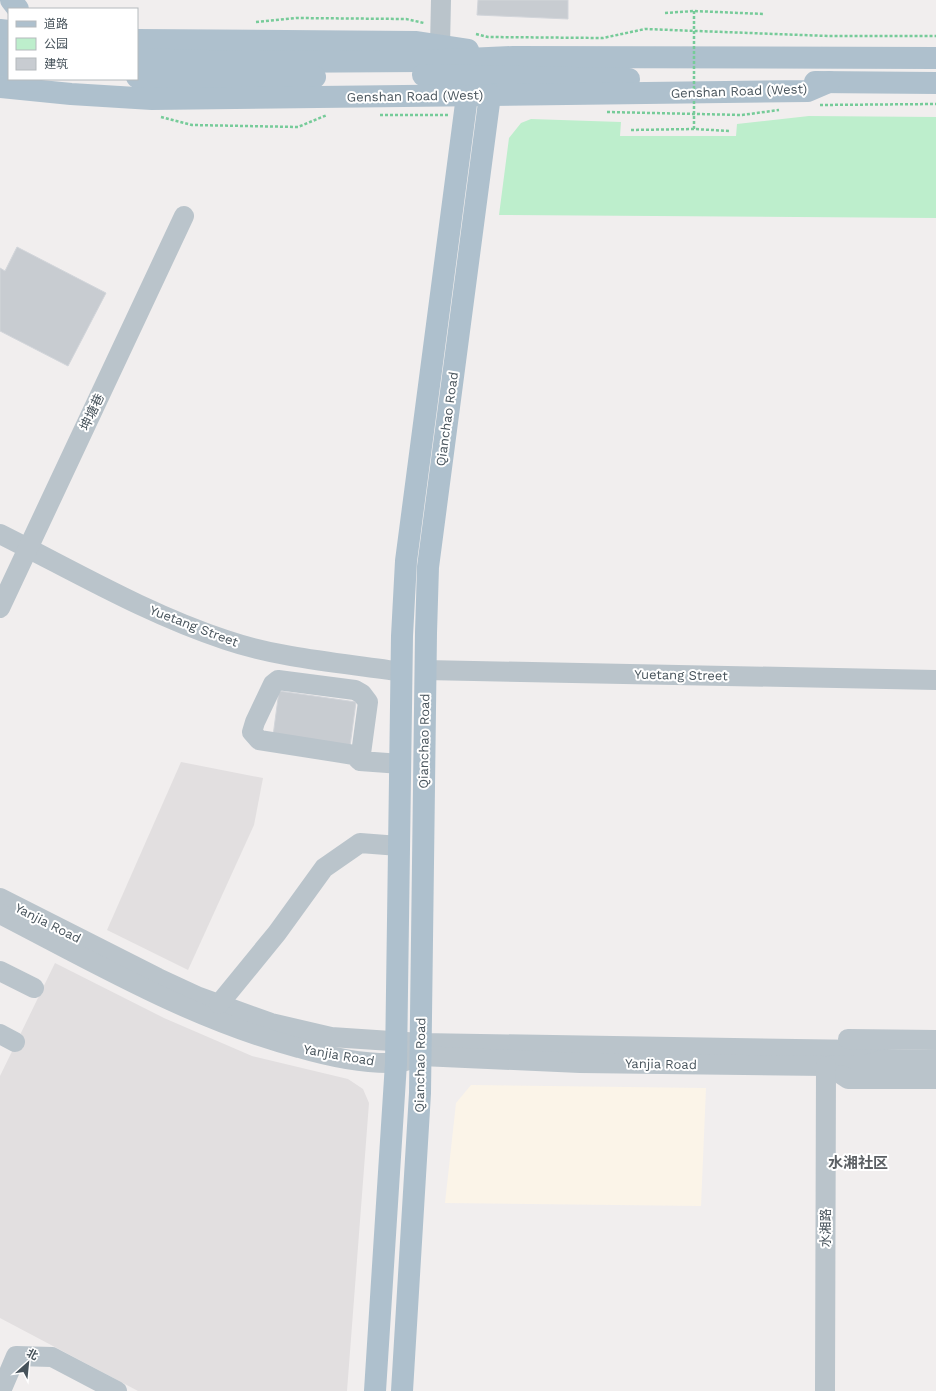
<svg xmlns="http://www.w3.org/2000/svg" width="936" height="1391" viewBox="0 0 936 1391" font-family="'Work Sans','Noto Sans SC',sans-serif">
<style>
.commercial{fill:#fbf4e8}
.education{fill:#e2dfe0}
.green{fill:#bdeecc}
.building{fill:#c8ccd1;stroke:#d2d5da}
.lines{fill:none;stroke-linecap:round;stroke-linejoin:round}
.path{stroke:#76cb99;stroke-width:2.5;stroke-dasharray:3 2;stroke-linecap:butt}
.minor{stroke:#bac4cb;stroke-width:20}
.major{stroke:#aec0cd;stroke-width:22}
.path-bridge{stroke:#76cb99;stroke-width:2.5;stroke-dasharray:3 2;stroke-linecap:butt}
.labels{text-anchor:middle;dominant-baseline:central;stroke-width:4;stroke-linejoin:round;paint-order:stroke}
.street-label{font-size:13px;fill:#47535b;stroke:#fff}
.quarter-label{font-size:15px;font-weight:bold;fill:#5b5f63;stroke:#fff}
</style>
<rect width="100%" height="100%" fill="#f1eeee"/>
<!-- commercial -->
<polygon class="commercial" points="471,1085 706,1088 701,1206 445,1203 456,1103"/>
<!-- education -->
<g class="education">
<polygon points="181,762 263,778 254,825 188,970 107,930"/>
<polygon points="55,963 164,1018 252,1056 348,1079 363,1089 369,1103 347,1391 138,1391 0,1318 0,1076"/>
</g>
<!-- green -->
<polygon class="green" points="809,116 936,117 936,218 499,215 509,138 521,123 531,119 621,122 620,136 736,136 737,124"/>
<!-- building -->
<g class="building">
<polygon points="478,0 568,0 568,19 477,15"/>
<polygon points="17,247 106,293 68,366 0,331 0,268 5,271"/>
<polygon points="279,691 356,702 350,746 273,736"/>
</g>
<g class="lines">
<!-- path -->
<g class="path">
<polyline points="665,13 694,11 764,14"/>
<polyline points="256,22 296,18 406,19 424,23"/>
<polyline points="476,34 488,37 603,38 645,29 828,36 936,36"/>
<polyline points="820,105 936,104"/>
<polyline points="607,112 742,115 779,110"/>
<polyline points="380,115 449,115"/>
<polyline points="161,117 192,125 298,127 327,115"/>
<polyline points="631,130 694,129 730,131"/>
</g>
<!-- minor -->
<g class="minor">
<polyline points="440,46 441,0"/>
<path d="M0,534C74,571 147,614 226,640C282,659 344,663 402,672"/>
<polyline points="0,608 184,216"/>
<polyline points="425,670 936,680"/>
<polyline points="360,761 368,702 362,694 355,690 278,680 273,684 255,722 252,732 259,740 354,755 360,761 401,764"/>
<polyline points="0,898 158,978 199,997 271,1023 331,1037 421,1043 864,1050 885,1059"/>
<path d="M0,914C97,964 193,1020 299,1048C330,1057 362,1064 394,1063C403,1063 413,1058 421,1056L580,1063L826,1066L865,1065L885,1059L936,1060"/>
<polyline points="0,971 34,988"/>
<polyline points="219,1004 277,933 324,868 360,843 399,846"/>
<polyline points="0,1034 15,1042"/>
<polyline points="848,1039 936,1040"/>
<polyline points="842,1075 848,1079 936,1079"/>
<polyline points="1,1391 16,1356 52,1357 117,1391"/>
<polyline points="825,1391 826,1066"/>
</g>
<!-- major -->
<g class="major">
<polyline points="11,0 18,9"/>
<polyline points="0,30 9,31"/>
<polyline points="137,40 415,42 468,50"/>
<polyline points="0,49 9,50"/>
<polyline points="137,59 242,62 424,61 513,57 936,58"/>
<polyline points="0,65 9,67"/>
<polyline points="423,75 629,79"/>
<polyline points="137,77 315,77"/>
<polyline points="815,82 936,83"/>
<polyline points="0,87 71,94 152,99 808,91 829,82"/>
<polyline points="375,1391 396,1063 402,636 406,561 467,96"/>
<polyline points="402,1391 420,1093 426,633 428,567 490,95"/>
</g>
<!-- path-bridge -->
<polyline class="path-bridge" points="694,129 694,11"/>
</g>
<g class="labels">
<!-- street labels -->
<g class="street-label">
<text transform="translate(739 91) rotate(-2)">Genshan Road (West)</text>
<text transform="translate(415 96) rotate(-1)">Genshan Road (West)</text>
<text transform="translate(92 412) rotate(-65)">坤塘巷</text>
<text transform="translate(447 419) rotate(-82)">Qianchao Road</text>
<text transform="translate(194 626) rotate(21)">Yuetang Street</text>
<text transform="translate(681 675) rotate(1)">Yuetang Street</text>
<text transform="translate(424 741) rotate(-89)">Qianchao Road</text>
<text transform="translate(48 923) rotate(27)">Yanjia Road</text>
<text transform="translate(339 1055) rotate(10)">Yanjia Road</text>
<text transform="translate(661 1064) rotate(1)">Yanjia Road</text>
<text transform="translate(420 1065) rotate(-89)">Qianchao Road</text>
<text transform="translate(825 1228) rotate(-90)">水湘路</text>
</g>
<!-- quarter labels -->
<g class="quarter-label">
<text x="858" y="1163">水湘社区</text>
</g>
</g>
<!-- legend -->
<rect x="8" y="8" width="130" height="72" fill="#ffffff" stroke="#b5babd"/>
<rect x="16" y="21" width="20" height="6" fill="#aec0cd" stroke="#b5babd"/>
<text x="44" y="28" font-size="12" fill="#47535b">道路</text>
<rect x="16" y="38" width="20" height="12" fill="#bdeecc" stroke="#b5babd"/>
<text x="44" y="48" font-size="12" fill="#47535b">公园</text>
<rect x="16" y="58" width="20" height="12" fill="#c8ccd1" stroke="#b5babd"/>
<text x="44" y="68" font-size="12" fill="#47535b">建筑</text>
<!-- north arrow -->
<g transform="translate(28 1363) rotate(27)" stroke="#ffffff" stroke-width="3" paint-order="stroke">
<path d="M0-3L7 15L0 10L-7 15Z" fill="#47535b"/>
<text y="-6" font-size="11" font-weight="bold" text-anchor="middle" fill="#47535b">北</text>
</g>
</svg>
